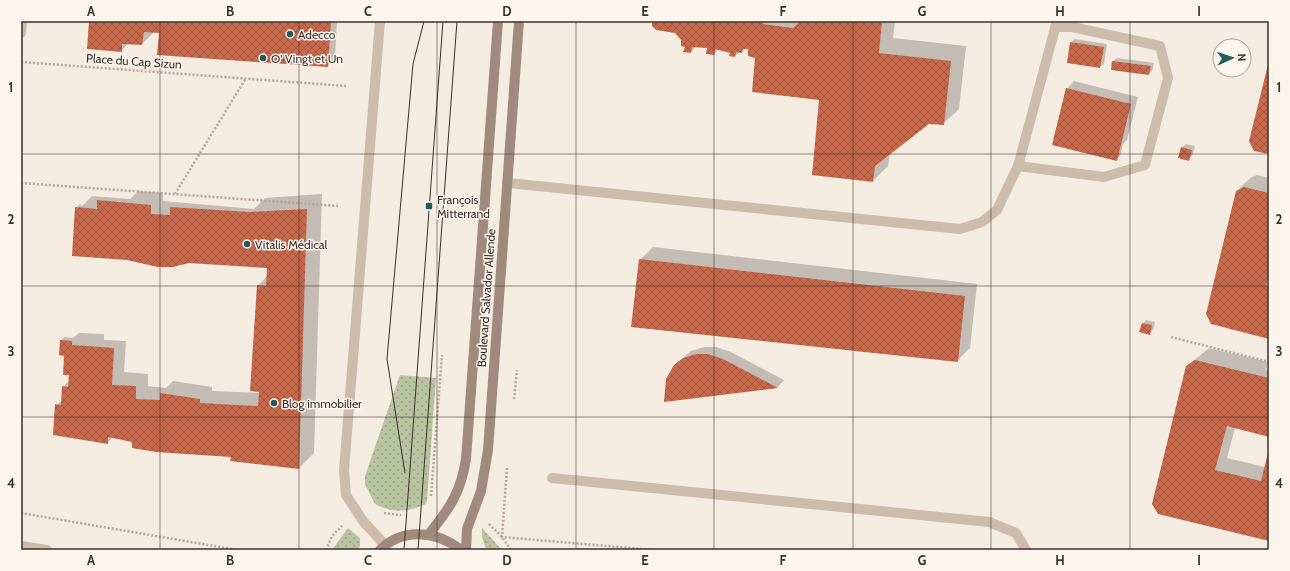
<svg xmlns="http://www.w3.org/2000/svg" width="1290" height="571" viewBox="0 0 1290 571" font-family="Cabin,sans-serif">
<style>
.grass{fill:url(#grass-dots)}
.shadow{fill:#0003}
.building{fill:url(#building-cross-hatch)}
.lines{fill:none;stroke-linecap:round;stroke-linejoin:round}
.path{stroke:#b9a596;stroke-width:2.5;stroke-dasharray:2 2;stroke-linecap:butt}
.lane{stroke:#cdbbac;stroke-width:10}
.street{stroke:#cdbbac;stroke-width:10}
.secondary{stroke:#a18a7d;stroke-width:10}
.tram{stroke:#3b302b;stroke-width:1}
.grid{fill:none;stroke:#3b302b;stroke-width:1;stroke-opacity:0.55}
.poi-dot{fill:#1f5a5e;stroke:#fbf5ee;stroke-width:1.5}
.labels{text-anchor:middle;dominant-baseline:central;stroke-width:3;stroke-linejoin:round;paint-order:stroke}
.poi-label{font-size:12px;fill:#3b302b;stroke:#fbf5ee;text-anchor:start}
.street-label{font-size:12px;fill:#3b302b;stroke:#fbf5ee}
.neatline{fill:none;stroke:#3b302b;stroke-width:1.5}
.grid-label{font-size:13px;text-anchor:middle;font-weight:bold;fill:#3b302b}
</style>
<defs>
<pattern id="grass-dots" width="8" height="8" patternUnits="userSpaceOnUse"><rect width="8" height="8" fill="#b8c4a0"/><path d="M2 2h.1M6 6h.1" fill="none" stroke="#97a083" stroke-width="1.8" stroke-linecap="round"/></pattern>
<pattern id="building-cross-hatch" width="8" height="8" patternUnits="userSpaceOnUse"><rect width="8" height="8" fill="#c8694b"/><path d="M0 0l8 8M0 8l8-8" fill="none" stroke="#a4573f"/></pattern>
</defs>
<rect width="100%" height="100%" fill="#f4ebe1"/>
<!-- grass -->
<g class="grass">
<path d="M400,375L436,378L427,501L426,504C407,512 394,514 375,504L365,484V476Z"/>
<polygon points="348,528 360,538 360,546 357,550 332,550"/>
<polygon points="482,528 502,550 486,550 482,536"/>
</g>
<!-- shadow -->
<g class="shadow">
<polygon points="90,21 337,21 335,59 327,66 155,31 142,44 129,43 121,51"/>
<polygon points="653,21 895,21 893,38 966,46 959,109 943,124 928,123 890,153 888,166 873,181 820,99 756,57 749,48 745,48 735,56 731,52 719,49 714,54 708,48 696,46 691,52 675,32"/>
<polygon points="1075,39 1107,44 1104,64 1100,67 1071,42"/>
<polygon points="1117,58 1154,63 1152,71 1148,74 1112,69 1113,61"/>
<polygon points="1074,81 1138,97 1127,140 1123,144 1120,156 1116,160 1067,89"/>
<polygon points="1186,144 1195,146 1192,156 1189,160 1182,147"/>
<polygon points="1257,175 1269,178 1269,338 1237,191 1250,178"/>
<polygon points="138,191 163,193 163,201 254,209 265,198 322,194 314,453 299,468 232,456 133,442 113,437 107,443 56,405 62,401 63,387 69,381 66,353 61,341 64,337 73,338 79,333 104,334 104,340 126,341 124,372 148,374 148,386 166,388 173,381 212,387 212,391 260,393 258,286 267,276 268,267 188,262 163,266 149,265 128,259 76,208 80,204 82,206 92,196 130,199"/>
<polygon points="653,247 977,284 970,348 957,361 640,260"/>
<polygon points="1146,320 1155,322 1153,330 1149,334 1141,332 1143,323"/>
<polygon points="704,347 716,347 731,352 784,380 778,387 666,401 675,365 691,351"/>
<polygon points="1209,348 1268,362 1266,370 1269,371 1269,436 1235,428 1227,458 1265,467 1269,451 1269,540 1217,526 1187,366"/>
</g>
<!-- building -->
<g class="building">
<polygon points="89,21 331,21 328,67 157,55 159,33 144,32 142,45 122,44 122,52 87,49"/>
<polygon points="652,21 763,21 763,24 793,28 801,21 882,21 879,53 951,61 944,125 929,124 875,166 873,182 812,175 819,100 752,92 755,58 748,56 748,49 743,49 742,53 736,52 735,57 729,56 730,53 715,49 714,55 706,54 707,48 692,47 691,53 683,52 685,47 681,46 681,40 675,33 656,30 652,26"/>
<polygon points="1070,42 1104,47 1100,68 1067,63"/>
<polygon points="1112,61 1151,66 1149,75 1111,70"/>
<polygon points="1269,61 1269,154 1254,151 1249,141"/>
<polygon points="1066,88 1131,104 1117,161 1052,145"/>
<polygon points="1181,147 1192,150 1189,161 1178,158"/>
<polygon points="1244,187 1269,193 1269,274 1266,286 1269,286 1269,339 1211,324 1206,314 1236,191"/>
<polygon points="97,200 151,205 151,214 170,215 170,207 249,212 307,209 299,469 230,461 231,457 156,452 132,448 132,442 108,437 108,444 53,435 55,404 61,405 62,386 68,387 69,375 63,375 64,356 59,355 60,340 72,341 72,345 114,348 112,385 136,386 136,399 160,400 160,393 200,399 200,403 258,406 259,392 250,391 257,285 266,286 267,268 189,263 173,267 158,267 127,260 72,256 75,207 97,209"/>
<polygon points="639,259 965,296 958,362 631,327"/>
<polygon points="1142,323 1152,325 1150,335 1139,332"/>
<polygon points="696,354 708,354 723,359 778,388 664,402 666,379 674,365 683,358"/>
<polygon points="1195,360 1269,378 1269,437 1227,426 1215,470 1261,481 1269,449 1269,541 1158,514 1152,504 1186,366"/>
</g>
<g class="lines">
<!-- path -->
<g class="path">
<polyline points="21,62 346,86"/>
<polyline points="21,183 338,206"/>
<polyline points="175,194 246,78"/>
<polyline points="1171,337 1269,362"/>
<polyline points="514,399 517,370"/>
<polyline points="507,468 502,537 654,550"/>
<polyline points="431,496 442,355"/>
<polyline points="21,513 238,550"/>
<polyline points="384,513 401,515"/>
<polyline points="489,524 502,537 511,550"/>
<polyline points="326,550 332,536 342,526"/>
</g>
<!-- lane -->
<g class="lane">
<polyline points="380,21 344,470 346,495 363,521 385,545"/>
<polyline points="1018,166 1104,177 1145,165 1168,78 1160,46 1072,27 1055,27"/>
<polyline points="508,183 960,229 982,222 997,210 1018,166 1057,21"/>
<polyline points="552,478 989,522 1016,533 1026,550"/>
</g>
<!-- street -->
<g class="street">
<polyline points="21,33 22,21"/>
<polyline points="21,546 47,550"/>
</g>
<!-- secondary -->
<g class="secondary">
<path d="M429,534C450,508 461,492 466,459L498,21"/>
<path d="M380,550C403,527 437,531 461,550"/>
<polyline points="466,550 467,529 481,491 488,450 519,21"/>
</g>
<!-- tram -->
<g class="tram">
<polyline points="405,473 387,359 413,64 424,21"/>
<polyline points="404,550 443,21"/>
<polyline points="418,550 457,21"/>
</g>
</g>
<!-- grid -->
<path class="grid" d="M160,21V550M299,21V550M437,21V550M576,21V550M714,21V550M853,21V550M991,21V550M1130,21V550M21,154H1269M21,286H1269M21,417H1269"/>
<!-- markers -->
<g class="poi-dot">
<circle cx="290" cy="34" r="4"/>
<circle cx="263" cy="58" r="4"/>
<rect x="425" y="202" width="8" height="8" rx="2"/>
<circle cx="247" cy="244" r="4"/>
<circle cx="274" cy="403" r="4"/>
</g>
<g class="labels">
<!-- poi labels -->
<g class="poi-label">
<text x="298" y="34">Adecco</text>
<text x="271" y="58">O' Vingt et Un</text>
<text x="437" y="199">François<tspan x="437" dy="14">Mitterrand</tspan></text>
<text x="255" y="244">Vitalis Médical</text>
<text x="282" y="403">Blog immobilier</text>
</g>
<!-- street labels -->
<g class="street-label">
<text transform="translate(134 61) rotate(4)">Place du Cap Sizun</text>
<text transform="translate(486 298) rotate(-86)">Boulevard Salvador Allende</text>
</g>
</g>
<!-- border -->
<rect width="1290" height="571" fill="none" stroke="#fbf5ee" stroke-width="44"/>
<!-- north arrow -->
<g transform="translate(1232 58) rotate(87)"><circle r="19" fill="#fbf5ee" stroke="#aea6a0"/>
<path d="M0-3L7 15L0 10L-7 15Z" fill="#1f5a5e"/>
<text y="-6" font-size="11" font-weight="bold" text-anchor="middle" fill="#3b302b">N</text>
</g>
<rect x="22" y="22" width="1246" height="527" class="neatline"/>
<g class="grid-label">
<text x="91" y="16">A</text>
<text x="230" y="16">B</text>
<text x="368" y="16">C</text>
<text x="507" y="16">D</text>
<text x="645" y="16">E</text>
<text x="783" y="16">F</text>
<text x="922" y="16">G</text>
<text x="1060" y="16">H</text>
<text x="1199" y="16">I</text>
<text x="11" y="92">1</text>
<text x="1279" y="92">1</text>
<text x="11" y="224">2</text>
<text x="1279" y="224">2</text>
<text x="11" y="356">3</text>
<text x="1279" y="356">3</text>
<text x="11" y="488">4</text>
<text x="1279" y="488">4</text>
<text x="91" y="565">A</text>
<text x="230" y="565">B</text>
<text x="368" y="565">C</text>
<text x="507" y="565">D</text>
<text x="645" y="565">E</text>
<text x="783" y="565">F</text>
<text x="922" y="565">G</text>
<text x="1060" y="565">H</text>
<text x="1199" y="565">I</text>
</g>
</svg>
